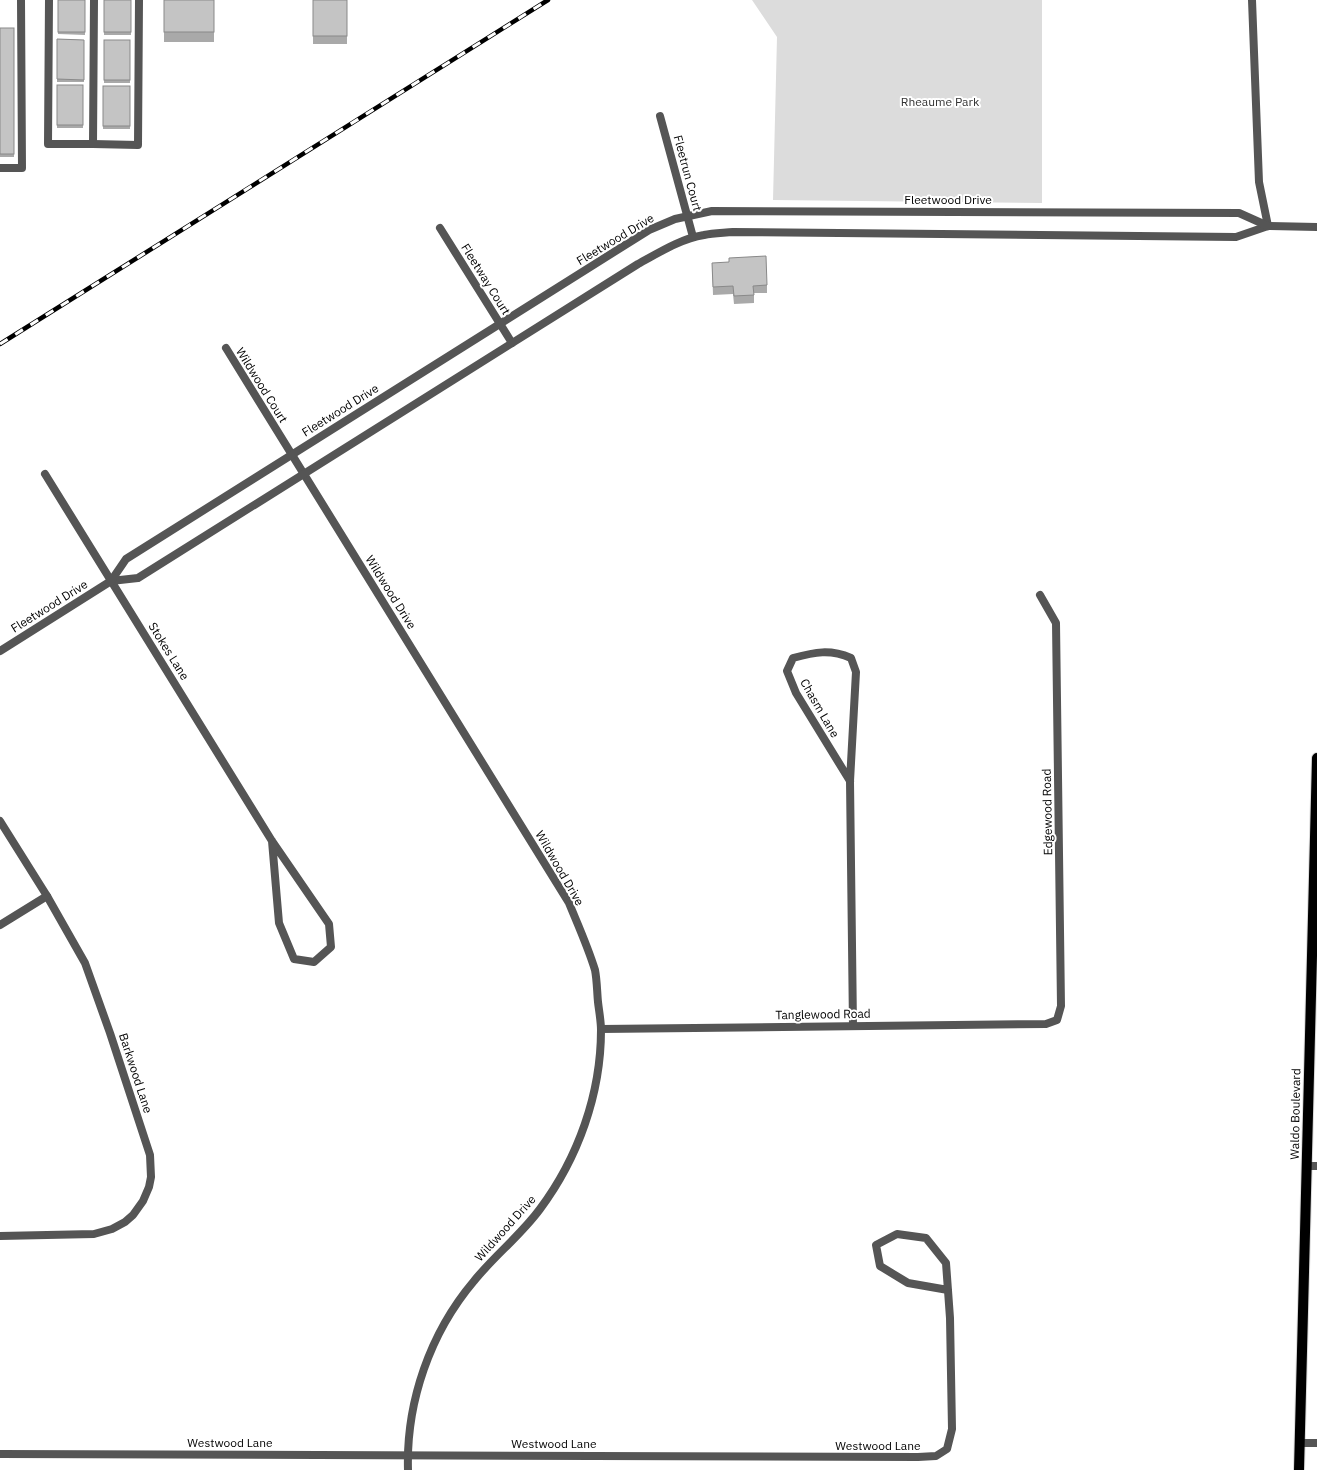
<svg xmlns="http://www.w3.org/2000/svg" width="1317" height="1470" viewBox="0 0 1317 1470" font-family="'IBM Plex Sans',sans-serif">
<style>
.green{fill:#dcdcdc}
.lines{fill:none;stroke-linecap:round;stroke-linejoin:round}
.primary-casing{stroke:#dbdbdb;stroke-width:12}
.lane{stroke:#555;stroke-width:8}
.street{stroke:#555;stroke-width:8}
.primary{stroke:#000;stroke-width:10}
.rail-casing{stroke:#000;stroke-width:4.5}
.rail{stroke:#fff;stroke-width:3;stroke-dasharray:9;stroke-linecap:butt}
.wall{fill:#a9a9a9}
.building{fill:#c4c4c4;stroke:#898989}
.labels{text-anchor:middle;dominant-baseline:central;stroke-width:4;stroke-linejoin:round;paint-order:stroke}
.park-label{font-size:12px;fill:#333;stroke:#fff}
.street-label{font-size:12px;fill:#000;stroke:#fff}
</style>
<rect width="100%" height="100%" fill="#fff"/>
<!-- green -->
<polygon class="green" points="752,0 1042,0 1042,203 773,200 777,37"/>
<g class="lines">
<!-- primary casing -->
<g class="primary-casing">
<polyline id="primary" points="1299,1470 1317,758"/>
</g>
<!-- lane -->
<g class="lane">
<polyline points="49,0 48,144 93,144 94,0"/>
<polyline points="1252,0 1259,182 1268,226"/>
<polyline points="93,144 138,145 139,0"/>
<polyline points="0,168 22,168 21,0"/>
<polyline points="1307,1166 1317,1166"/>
</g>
<!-- street -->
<g class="street">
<polyline points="660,116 693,237"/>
<polyline points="440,228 512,343"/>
<path d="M226,348L569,903C578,925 588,947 595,970C597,980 597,992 598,1002C599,1011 601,1021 601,1030C601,1094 578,1158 540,1209C521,1235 494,1256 474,1281C430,1333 406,1402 408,1470"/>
<polyline points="45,474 272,841 329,924 331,947 314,962 294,959 279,923 272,841"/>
<path d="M111,581L138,578L638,264C660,252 680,239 704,235C713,233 723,233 733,232L1236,237L1268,226L1317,227"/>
<polyline points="0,651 111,581 126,559 649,230 675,219 712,211 1239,213 1268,226"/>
<path d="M850,781L796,693L787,671L793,658C815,652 830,649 851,658L856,672L850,781L853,1026"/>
<polyline points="0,821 47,896 85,963 110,1033 150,1155 151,1177 149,1187 143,1201 133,1215 125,1222 112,1229 94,1234 0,1236"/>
<polyline points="0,925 47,896"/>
<polyline points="601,1029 1046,1024 1057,1020 1061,1006 1056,623 1040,595"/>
<polyline points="1300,1443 1317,1443"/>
<polyline points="0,1454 918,1457 936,1456 947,1449 952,1429 950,1318 946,1263 926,1238 897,1234 876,1245 880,1266 908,1283 948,1290"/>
</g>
<!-- primary -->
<use href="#primary" class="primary"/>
<!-- rail casing -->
<g class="rail-casing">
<polyline id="rail" points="0,344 548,0"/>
</g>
<!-- rail -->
<use href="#rail" class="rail"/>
</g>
<!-- wall -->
<g class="wall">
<polygon points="58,0 85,0 85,35 58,34"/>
<rect x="104" y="0" width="27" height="35"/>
<rect x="164" y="0" width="50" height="42"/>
<rect x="313" y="0" width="34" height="44"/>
<rect x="0" y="28" width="14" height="129"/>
<polygon points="57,39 84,40 84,82 57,82"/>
<rect x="104" y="40" width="26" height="43"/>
<rect x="57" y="85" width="26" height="43"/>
<rect x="103" y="86" width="27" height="43"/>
<polygon points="712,263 767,285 767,293 754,293 754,303 734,304 733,294 713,295"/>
</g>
<!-- building -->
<g class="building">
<rect x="58" y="0" width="27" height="32"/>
<rect x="104" y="0" width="27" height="32"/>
<rect x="164" y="0" width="50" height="32"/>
<rect x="313" y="0" width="34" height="36"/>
<rect x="0" y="28" width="14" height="126"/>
<polygon points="57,39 84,40 84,80 57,79"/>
<rect x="104" y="40" width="26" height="40"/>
<rect x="57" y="85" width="26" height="40"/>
<rect x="103" y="86" width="27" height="40"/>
<polygon points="766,256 767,285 753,286 754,295 734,296 733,286 713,287 712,263 729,262 729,258"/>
</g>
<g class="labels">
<!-- park labels -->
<g class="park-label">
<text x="940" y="101">Rheaume Park</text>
</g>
<!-- street labels -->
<g class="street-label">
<text transform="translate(688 173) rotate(75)">Fleetrun Court</text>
<text x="948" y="199">Fleetwood Drive</text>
<text transform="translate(615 239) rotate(-31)">Fleetwood Drive</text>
<text transform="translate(486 279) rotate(58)">Fleetway Court</text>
<text transform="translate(262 385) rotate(58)">Wildwood Court</text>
<text transform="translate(340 410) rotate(-32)">Fleetwood Drive</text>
<text transform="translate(391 592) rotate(58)">Wildwood Drive</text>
<text transform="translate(49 606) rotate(-32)">Fleetwood Drive</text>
<text transform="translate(169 651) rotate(58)">Stokes Lane</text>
<text transform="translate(820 708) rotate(60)">Chasm Lane</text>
<text transform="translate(1047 812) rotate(-91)">Edgewood Road</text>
<text transform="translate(560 868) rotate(60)">Wildwood Drive</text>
<text transform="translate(823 1014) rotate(-1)">Tanglewood Road</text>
<text transform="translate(136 1073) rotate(72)">Barkwood Lane</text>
<text transform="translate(1295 1114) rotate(-89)">Waldo Boulevard</text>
<text transform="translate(505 1228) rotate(-48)">Wildwood Drive</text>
<text x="230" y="1442">Westwood Lane</text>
<text x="554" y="1443">Westwood Lane</text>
<text x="878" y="1445">Westwood Lane</text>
</g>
</g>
</svg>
